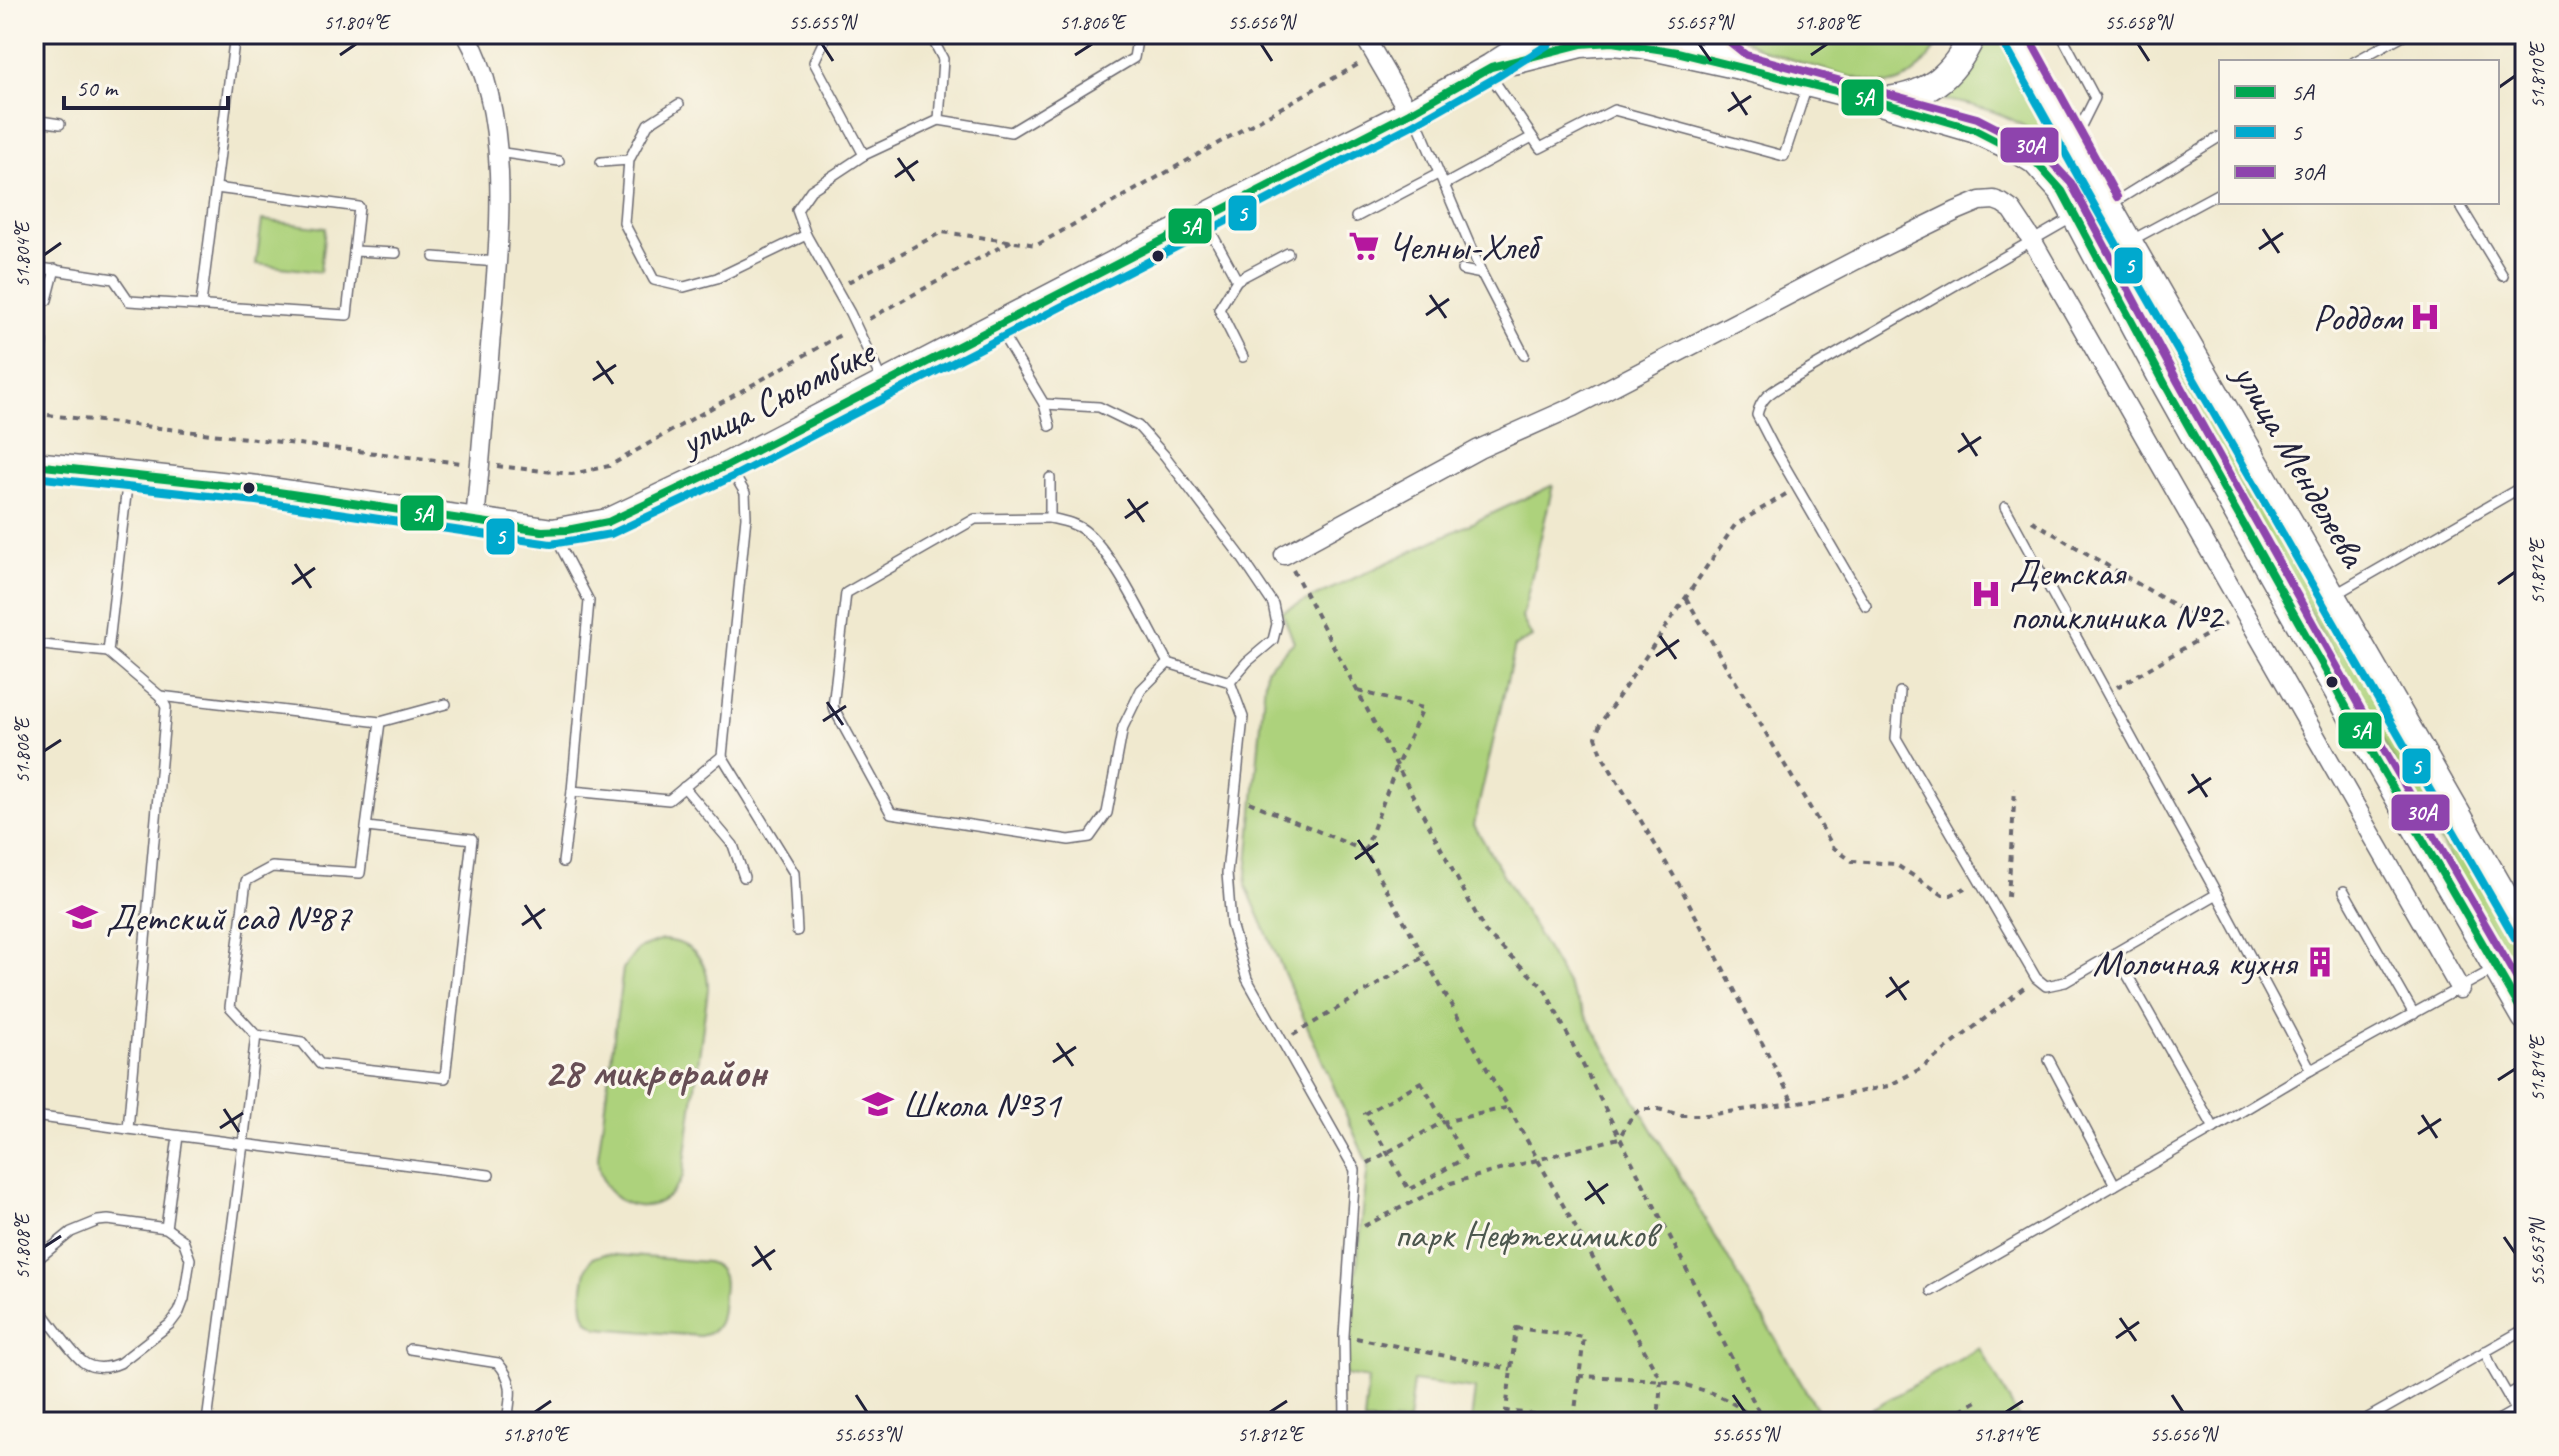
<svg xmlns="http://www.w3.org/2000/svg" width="2559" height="1456" viewBox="0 0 2559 1456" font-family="Caveat,sans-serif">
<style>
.green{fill:#add27c;stroke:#687a5c;stroke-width:2}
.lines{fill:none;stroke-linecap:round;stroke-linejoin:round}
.lane-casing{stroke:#6a686f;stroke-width:12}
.street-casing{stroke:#6a686f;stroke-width:21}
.secondary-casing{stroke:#6a686f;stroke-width:29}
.path{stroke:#6a686f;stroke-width:4;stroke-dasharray:6 6;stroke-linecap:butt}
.lane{stroke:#fff;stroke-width:9}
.street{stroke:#fff;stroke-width:18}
.secondary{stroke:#fff;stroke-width:26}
.bus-1-casing{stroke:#fbf7ec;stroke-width:14}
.bus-2-casing{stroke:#fbf7ec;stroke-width:14}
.bus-3-casing{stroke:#fbf7ec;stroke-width:14}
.bus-1{stroke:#00a651;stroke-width:8}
.bus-2{stroke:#00a9ce;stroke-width:8}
.bus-3{stroke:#8e44ad;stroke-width:8}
.ticks{fill:none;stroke:#22223b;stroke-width:3}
.bus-dot{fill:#22223b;stroke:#fbf7ec;stroke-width:3}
.labels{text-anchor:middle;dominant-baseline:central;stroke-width:6;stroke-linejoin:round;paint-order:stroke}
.poi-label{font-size:38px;fill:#22223b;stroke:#fbf7ec;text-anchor:start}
.street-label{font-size:38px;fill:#22223b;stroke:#fbf7ec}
.park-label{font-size:38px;fill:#4c574e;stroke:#fbf7ec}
.quarter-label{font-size:42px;font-weight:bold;fill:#674e55;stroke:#fbf7ec}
.line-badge{stroke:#fbf7ec;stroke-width:3}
.badge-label{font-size:22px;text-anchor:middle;font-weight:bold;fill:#fff}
.neatline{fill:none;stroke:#22223b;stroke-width:3}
.ticks-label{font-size:20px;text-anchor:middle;fill:#22223b}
</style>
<rect width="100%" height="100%" fill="#fbf7ec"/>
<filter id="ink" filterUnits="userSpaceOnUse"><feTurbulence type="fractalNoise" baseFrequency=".0125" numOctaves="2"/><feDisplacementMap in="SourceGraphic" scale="16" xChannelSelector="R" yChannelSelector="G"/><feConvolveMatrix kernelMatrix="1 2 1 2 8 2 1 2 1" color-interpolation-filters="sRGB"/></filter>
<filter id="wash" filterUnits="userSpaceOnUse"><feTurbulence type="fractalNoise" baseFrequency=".006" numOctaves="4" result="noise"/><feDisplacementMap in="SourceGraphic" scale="32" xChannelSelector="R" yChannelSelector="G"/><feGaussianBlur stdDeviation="1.8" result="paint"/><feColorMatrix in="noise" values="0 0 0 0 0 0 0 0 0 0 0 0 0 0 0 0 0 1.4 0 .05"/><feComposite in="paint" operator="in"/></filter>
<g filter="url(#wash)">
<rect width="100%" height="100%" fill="#f0e9cf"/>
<!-- green -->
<g class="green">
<path d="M1738,34H1944C1933,53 1915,81 1891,84C1874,86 1784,58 1764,50C1755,46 1746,41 1738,34Z"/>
<path d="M1988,34H2001L2078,171C2037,129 2004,108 1943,100L1962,77Z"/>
<polygon points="262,220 325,228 320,272 256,264"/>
<polygon points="2111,233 2525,956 2525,991 2098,240"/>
<polygon points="1553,485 1522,618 1532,637 1515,646 1474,825 1824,1422 1471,1422 1475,1389 1413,1381 1408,1422 1364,1422 1368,1379 1345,1375 1368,1165 1246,886 1266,669 1294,642 1282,612"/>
<path d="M662,940C690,941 709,960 708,989L683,1176C661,1226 598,1210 598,1157L623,969L638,949Z"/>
<path d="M604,1254L707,1262C714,1264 719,1267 722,1274C725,1280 724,1288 723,1294C722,1313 723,1332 700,1336L598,1328C591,1324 586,1320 584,1313C580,1300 584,1268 592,1258Z"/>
<polygon points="1980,1348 2021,1422 1848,1422"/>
</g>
</g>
<g filter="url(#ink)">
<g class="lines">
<!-- lane casing -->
<g class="lane-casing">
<g id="lane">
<polyline points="827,34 814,62 864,155"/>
<polyline points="930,34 943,59 939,120 1011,132 1134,58 1138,34"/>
<polyline points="2061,34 2095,98 2075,138"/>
<polyline points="2354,62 2405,34"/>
<polyline points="1488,72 1540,148 1614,110 1784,156 1807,86"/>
<polyline points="679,104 648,124 629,160 624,223 654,280 684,287 717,278 806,235"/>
<polyline points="1414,114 1482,274 1524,355"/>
<polyline points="34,120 60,124"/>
<polyline points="497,152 559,161"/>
<polyline points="601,162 629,160"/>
<polyline points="1444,185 1532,137"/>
<polyline points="2458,202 2503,276"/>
<polyline points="1356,217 1438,174"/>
<polyline points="1205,221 1237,280 1288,253"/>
<polyline points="2081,223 2221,136"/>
<polyline points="2132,240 2221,192"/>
<polyline points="354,251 396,253"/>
<polyline points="434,257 497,262"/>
<polyline points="34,267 114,279 129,301 347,315 359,207 216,188"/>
<polyline points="1462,270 1482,274"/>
<polyline points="1237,280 1219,309 1243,357"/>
<polyline points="47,300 55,269"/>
<polyline points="201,304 235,34"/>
<polyline points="998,327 1044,404 1050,426"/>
<polyline points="883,383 850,313 806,235 797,210 811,190 864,155 939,120"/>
<polyline points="1044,404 1099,407 1138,426 1165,456 1240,555 1273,604 1277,624 1273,640 1247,662 1230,682 1243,717 1227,873 1231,924 1247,979 1355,1170 1344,1336 1345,1422"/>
<polyline points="34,412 42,341"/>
<polyline points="730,468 745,493 746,517 722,756 794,873 797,931"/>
<polyline points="128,477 108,652 160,696 166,707 128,1129 243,1144 207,1422"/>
<path d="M1050,478V518C1063,521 1075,523 1085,531C1115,555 1148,628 1168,663L1230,682"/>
<polyline points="2005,507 2217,894"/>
<polyline points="1050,518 975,519 846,593 833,707 891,813 1069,840 1090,837 1107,813 1123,727 1141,690 1168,663"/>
<polyline points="554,534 589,601 572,791 669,800 722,756"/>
<polyline points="2334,595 2525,485"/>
<path d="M1866,606L1773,446L1757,415C1761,397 1771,392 1786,383L2073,217"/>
<polyline points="34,644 108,652"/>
<polyline points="1900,692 1896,738 2036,978 2046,986 2065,982 2217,894 2311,1070 2494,969"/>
<polyline points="160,696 380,722 360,873 272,867 246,881 230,1007 256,1035 243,1144 489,1175"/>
<polyline points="380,722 446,704"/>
<polyline points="684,787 733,845 744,877"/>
<polyline points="563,862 572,791"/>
<polyline points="2344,891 2414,1014"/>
<polyline points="2115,953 2214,1128 2311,1070"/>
<polyline points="256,1035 302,1042 320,1064 445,1078 472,839 367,827"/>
<polyline points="2049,1060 2115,1185"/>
<polyline points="34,1116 128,1129"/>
<polyline points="34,1196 40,1197"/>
<polyline points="166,1228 178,1136"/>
<path d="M34,1262L71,1232L98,1221L108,1220L166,1228L183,1240L190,1259L184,1299L179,1312L170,1324L120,1363C109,1368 94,1370 83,1362C70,1352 46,1316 34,1301"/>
<polyline points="1931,1291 2214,1128"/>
<path d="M410,1349L498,1363C516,1384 510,1396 507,1422"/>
<polyline points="2485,1351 2492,1368 2523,1422"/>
<polyline points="2508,1395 2525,1385"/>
<polyline points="2361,1422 2525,1329"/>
<polyline points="2495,1422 2516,1410"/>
</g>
</g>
<!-- street casing -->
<g class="street-casing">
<g id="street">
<path d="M466,34C515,120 498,251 490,346C485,404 480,463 475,522"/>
<polyline points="1363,34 1409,113"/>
<polyline points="1284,555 1479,449 1573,407 1856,260 1956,211 1980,201 1994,200 2002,203 2012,210 2032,240 2460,989"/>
</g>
</g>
<!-- secondary casing -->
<g class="secondary-casing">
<g id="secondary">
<polyline points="1710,34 1722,51 1740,66"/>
<polyline points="2013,34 2108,206 2525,932"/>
<path d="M1514,61L1581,44L1612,42L1643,45L1740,66L1877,101C1926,98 1953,78 1973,34"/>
<polyline points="1877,101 1973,129 2016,149 2035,161 2062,191 2167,388 2353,719 2525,1017"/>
<polyline points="34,465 258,489 553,532 608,522 728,465 1222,208 1409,113 1491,67 1542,34"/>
</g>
</g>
<!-- path -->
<g class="path">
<polyline points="848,282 942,232 1037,245 1359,64"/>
<polyline points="869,319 1011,241"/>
<polyline points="48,415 461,463"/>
<polyline points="497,466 572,474 609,466 844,333"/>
<polyline points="1786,494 1735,525 1600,724 1596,737 1603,757 1681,888 1793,1102"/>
<polyline points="2032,521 2216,630"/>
<polyline points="1293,570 1486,933 1544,988 1764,1422"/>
<polyline points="1686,598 1834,848 1852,861 1895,864 1943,895 1951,895 1965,888"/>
<polyline points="2117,687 2227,623"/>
<polyline points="1358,691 1423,708 1397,765 1365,851 1661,1380 1658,1422"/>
<polyline points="1249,802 1365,851"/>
<polyline points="2008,897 2015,789"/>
<polyline points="1293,1035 1425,956"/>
<polygon points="1421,1082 1465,1158 1409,1190 1365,1114"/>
<polyline points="1368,1163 1443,1122 1510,1107"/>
<polyline points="1364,1226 1451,1183 1619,1138 1632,1116 1641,1109 1658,1109 1681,1115 1707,1115 1834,1097 1888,1086 1922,1068 2025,987"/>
<polygon points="1516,1328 1584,1337 1574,1419 1506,1411"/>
<polyline points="1356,1338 1511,1369"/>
<path d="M1579,1376C1638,1379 1712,1376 1756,1422"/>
<polyline points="1940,1422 1979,1400"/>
</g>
<!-- lane -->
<use href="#lane" class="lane"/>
<!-- street -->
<use href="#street" class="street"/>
<!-- secondary -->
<use href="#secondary" class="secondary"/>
<!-- bus-1 casing -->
<g class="bus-1-casing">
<polyline id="bus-1" points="34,465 258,489 542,531 567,530 608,522 728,465 1409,113 1491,67 1581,44 1612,42 1677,52 1877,101 1973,129 2035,161 2062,191 2167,388 2353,719 2525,1017"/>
</g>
<!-- bus-2 casing -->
<g class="bus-2-casing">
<g id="bus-2">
<polyline points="2002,40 2098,212 2515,938"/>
<polyline points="34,477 256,501 551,544 611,534 734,476 1414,124 1497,77 1549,44"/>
</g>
</g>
<!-- bus-3 casing -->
<g class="bus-3-casing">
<g id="bus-3">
<polyline points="1725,34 1731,43 1746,55 1977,118 2041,151 2071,183 2178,382 2363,713 2525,993"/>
<polyline points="2027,34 2117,197"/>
</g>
</g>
<!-- bus-1 -->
<use href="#bus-1" class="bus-1"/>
<!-- bus-2 -->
<use href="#bus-2" class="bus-2"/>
<!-- bus-3 -->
<use href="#bus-3" class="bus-3"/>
</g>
</g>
<!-- ticks -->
<path class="ticks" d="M822,44L833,61M1261,44L1272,61M1699,44L1711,61M2138,44L2149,61M340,55L356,44M1075,55L1092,44M1811,55L1827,44M2498,88L2515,76M1732,92L1747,115M1728,111L1751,96M898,158L914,181M895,177L918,161M2263,229L2279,253M2259,249L2283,233M44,255L61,243M1430,295L1446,318M1426,315L1449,299M597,361L613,384M593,380L616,365M1962,433L1977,456M1958,452L1981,437M1128,499L1144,522M1125,518L1148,502M295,564L311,588M292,584L315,568M2498,584L2515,572M1660,636L1676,659M1656,656L1679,640M827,702L843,725M823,721L846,706M44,751L61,740M2192,774L2207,797M2188,793L2211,778M1358,840L1374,863M1355,859L1378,843M525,905L541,929M522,925L545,909M1890,977L1906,1000M1886,997L1909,981M1057,1043L1073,1066M1053,1062L1076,1047M2498,1080L2515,1069M224,1109L239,1132M2422,1115L2437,1138M220,1128L243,1113M2418,1134L2441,1119M1588,1181L1604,1204M1585,1200L1608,1184M2504,1237L2515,1253M755,1246L771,1270M44,1247L61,1236M752,1266L775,1250M2120,1318L2136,1341M2116,1338L2139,1322M856,1395L867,1412M1733,1395L1745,1412M2172,1395L2183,1412M535,1412L551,1401M1270,1412L1287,1401M2006,1412L2023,1401"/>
<!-- icons -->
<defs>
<g id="supermarket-bare" transform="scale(2.4)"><path d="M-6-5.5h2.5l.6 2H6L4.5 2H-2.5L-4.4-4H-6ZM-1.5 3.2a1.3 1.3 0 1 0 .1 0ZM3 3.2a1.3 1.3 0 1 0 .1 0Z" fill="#b5179e" stroke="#fbf7ec" stroke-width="2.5" paint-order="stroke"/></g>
<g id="hospital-bare" transform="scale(2.4)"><path d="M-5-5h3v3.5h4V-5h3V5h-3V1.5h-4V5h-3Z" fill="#b5179e" stroke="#fbf7ec" stroke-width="2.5" paint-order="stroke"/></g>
<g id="school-bare" transform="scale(2.4)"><path d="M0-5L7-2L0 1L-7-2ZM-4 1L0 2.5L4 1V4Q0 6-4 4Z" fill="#b5179e" stroke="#fbf7ec" stroke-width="2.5" paint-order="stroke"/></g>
<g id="building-bare" transform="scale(2.4)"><path d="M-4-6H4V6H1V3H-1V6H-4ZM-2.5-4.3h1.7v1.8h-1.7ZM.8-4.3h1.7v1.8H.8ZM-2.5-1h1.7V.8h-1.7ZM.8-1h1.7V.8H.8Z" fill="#b5179e" stroke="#fbf7ec" stroke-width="2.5" paint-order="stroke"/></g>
</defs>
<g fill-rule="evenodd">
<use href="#supermarket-bare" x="1364" y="246"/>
<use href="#hospital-bare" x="2425" y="317"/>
<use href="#hospital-bare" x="1986" y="594"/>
<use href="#school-bare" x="82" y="917"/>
<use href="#building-bare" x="2320" y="962"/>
<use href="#school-bare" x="878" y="1104"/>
</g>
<!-- markers -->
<g class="bus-dot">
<circle cx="1158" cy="256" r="7"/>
<circle cx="249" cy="488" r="7"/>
<circle cx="2332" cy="682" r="7"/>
</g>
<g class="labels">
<!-- poi labels -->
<g class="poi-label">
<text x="1388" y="246">Челны-Хлеб</text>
<text x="2401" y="317" text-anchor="end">Роддом</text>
<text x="2010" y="572">Детская<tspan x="2010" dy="44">поликлиника №2</tspan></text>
<text x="106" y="917">Детский сад №87</text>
<text x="2296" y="962" text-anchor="end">Молочная кухня</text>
<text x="902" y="1104">Школа №31</text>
</g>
<!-- street labels -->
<g class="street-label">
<text transform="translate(777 397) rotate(-27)">улица Сююмбике</text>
<text transform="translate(2300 465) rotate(60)">улица Менделеева</text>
</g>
<!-- park labels -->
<g class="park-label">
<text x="1525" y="1234">парк Нефтехимиков</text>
</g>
<!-- quarter labels -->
<g class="quarter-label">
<text x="655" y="1072">28 микрорайон</text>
</g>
</g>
<g class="line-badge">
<rect x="1840" y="78" width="45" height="39" rx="8" fill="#00a651"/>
<rect x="1999" y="126" width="61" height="38" rx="8" fill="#8e44ad"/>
<rect x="1227" y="194" width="31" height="38" rx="8" fill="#00a9ce"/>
<rect x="1167" y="207" width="46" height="38" rx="8" fill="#00a651"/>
<rect x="2113" y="246" width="31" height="39" rx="8" fill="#00a9ce"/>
<rect x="399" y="494" width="46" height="38" rx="8" fill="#00a651"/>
<rect x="485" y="517" width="31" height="39" rx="8" fill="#00a9ce"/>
<rect x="2337" y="711" width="46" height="39" rx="8" fill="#00a651"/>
<rect x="2401" y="747" width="31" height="38" rx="8" fill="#00a9ce"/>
<rect x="2390" y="793" width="61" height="39" rx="8" fill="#8e44ad"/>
</g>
<g class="badge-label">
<text x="1863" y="105">5А</text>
<text x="2029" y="153">30А</text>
<text x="1242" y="221">5</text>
<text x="1190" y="234">5А</text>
<text x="2129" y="273">5</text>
<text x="422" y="521">5А</text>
<text x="500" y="544">5</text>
<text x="2360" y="738">5А</text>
<text x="2416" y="774">5</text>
<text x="2421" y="820">30А</text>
</g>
<!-- margin -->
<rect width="2559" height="1456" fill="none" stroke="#fbf7ec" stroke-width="88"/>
<!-- legend -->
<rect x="2219" y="60" width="280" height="144" fill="#fbf7ec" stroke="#a4a2a5" stroke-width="2"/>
<rect x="2235" y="86" width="40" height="12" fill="#00a651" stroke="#a4a2a5" stroke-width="2"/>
<text x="2291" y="100" font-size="24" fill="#22223b">5А</text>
<rect x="2235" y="126" width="40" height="12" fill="#00a9ce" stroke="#a4a2a5" stroke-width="2"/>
<text x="2291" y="140" font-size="24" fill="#22223b">5</text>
<rect x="2235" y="166" width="40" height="12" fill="#8e44ad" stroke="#a4a2a5" stroke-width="2"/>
<text x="2291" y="180" font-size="24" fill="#22223b">30А</text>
<!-- scale -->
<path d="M64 96v12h164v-12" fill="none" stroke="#22223b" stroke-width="4"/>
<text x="76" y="96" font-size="24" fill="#22223b" stroke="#fbf7ec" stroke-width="6" paint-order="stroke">50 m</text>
<rect x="44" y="44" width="2471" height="1368" class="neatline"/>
<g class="ticks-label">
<text x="356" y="29">51.804°E</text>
<text x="822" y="29">55.655°N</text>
<text x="1092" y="29">51.806°E</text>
<text x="1261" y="29">55.656°N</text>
<text x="1699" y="29">55.657°N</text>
<text x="1827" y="29">51.808°E</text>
<text x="2138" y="29">55.658°N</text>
<text transform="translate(2537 76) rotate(-90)" y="7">51.810°E</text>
<text transform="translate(22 255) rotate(-90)" y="7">51.804°E</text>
<text transform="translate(2537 572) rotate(-90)" y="7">51.812°E</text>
<text transform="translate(22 751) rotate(-90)" y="7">51.806°E</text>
<text transform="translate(2537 1069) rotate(-90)" y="7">51.814°E</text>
<text transform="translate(22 1247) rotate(-90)" y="7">51.808°E</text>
<text transform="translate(2537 1253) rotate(-90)" y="7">55.657°N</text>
<text x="535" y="1441">51.810°E</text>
<text x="867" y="1441">55.653°N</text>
<text x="1270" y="1441">51.812°E</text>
<text x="1745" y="1441">55.655°N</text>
<text x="2006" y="1441">51.814°E</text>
<text x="2183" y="1441">55.656°N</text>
</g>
</svg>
